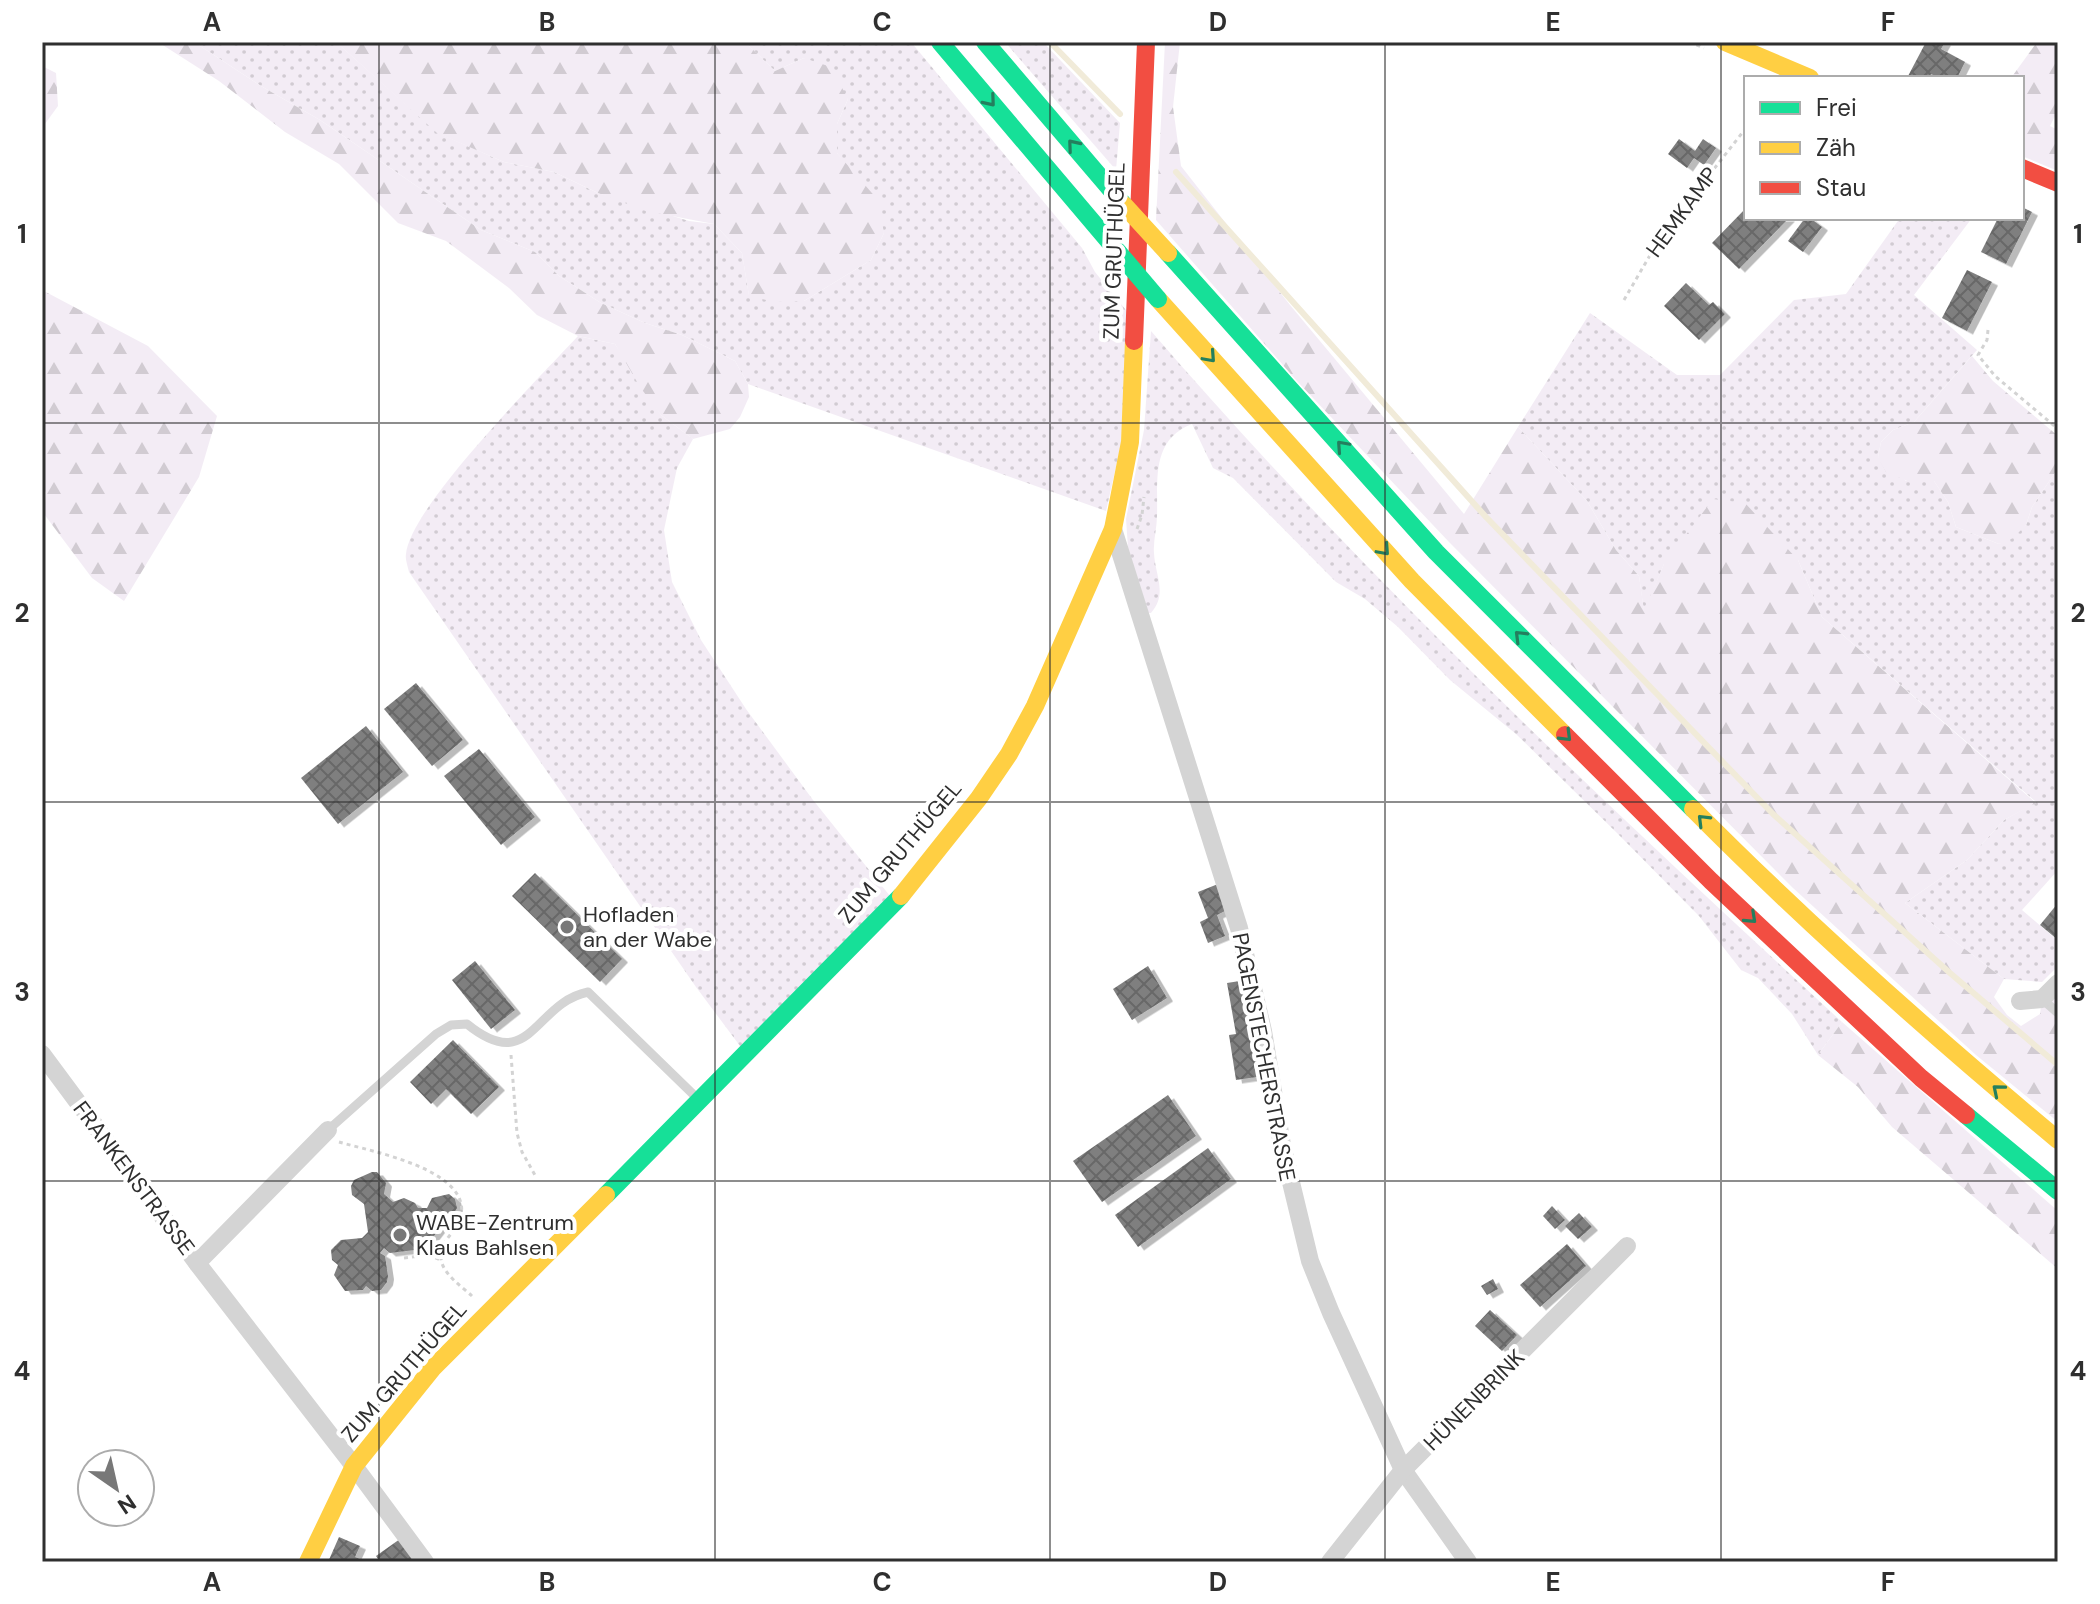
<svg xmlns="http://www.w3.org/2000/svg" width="2100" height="1604" viewBox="0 0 2100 1604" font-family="'DM Sans',sans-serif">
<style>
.grass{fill:url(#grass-dots)}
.forest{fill:url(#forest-firs)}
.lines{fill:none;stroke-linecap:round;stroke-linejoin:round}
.stream{stroke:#f1ebd9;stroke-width:6}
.building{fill:url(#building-cross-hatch);filter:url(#shadow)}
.path{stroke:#d3d3d3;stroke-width:3;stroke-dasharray:4 4;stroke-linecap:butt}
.lane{stroke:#d4d4d4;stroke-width:9}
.street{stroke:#d4d4d4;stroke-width:18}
.fast{stroke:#16e098;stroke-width:18}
.slow{stroke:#ffcf43;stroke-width:18}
.jam{stroke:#f24e42;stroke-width:18}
.fast-bridge{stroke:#16e098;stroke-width:18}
.slow-bridge{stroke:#ffcf43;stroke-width:18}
.oneway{stroke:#247f5e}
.grid{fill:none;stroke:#2f2f2f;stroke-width:2;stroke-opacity:0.55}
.poi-dot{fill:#787878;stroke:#fff;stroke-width:3}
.labels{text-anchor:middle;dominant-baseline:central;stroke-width:8;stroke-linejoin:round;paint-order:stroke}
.street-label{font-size:22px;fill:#2f2f2f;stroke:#fff}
.poi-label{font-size:22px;fill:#2f2f2f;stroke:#fff;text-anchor:start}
.neatline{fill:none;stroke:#2f2f2f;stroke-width:3}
.grid-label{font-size:26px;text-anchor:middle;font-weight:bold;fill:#2f2f2f}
</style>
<defs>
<pattern id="grass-dots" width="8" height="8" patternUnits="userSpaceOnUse" patternTransform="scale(2)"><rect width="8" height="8" fill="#f3ecf5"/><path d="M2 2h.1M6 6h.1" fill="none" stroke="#d1cbd2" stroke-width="1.8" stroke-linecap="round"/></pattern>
<pattern id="forest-firs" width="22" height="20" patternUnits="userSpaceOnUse" patternTransform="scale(2)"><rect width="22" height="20" fill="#f3ecf5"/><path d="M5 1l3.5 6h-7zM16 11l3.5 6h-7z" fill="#d1cbd2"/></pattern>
<pattern id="building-cross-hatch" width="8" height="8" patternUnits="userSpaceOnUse" patternTransform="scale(2)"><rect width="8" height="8" fill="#7f7f7f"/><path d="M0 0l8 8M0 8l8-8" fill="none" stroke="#686868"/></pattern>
<filter id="shadow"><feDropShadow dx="6" dy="3.5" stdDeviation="0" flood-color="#0004"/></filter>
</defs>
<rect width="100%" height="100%" fill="#fff"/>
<!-- grass -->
<g class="grass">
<polygon points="194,42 336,42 438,133 504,162 554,172 598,193 689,221 714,224 742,253 749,295 804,301 871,260 884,233 853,174 837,153 837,124 848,99 804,58 775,71 745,42 911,42 1082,248 1095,272 1130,315 1121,445 1106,511 748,384 735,361 682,335 645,323 601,303 559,276 535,252 481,230 320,120 261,86"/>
<polygon points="1005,42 1043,42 1120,123 1116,170"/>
<polygon points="1900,218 1972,218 1914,295 1977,350 1914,422 1893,430 1881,442 1878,457 1906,481 1934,481 1948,502 1956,527 1999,544 2026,525 2032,507 2058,468 2058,870 2022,910 2058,941 2058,966 2042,982 2004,979 1905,903 1967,860 2004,820 2036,802 1822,617 1798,560 1664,564 1644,612 1639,576 1616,550 1587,501 1518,427 1590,313 1677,375 1720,375 1794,300 1846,294"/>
<path d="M1151,331C1364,578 1603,802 1842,1022L1818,1055L1792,1014L1758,978L1741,970L1699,916L1617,833L1516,734L1450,680L1398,627L1365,599L1336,582L1233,478L1213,468L1192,424C1151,440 1158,479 1157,516C1157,528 1153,541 1154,553C1155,575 1168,594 1151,613H1145L1129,562L1126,519L1144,430Z"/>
<path d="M578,336L615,344L661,415L693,439L677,468L664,530L672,582L701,640L746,709L813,800L890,896L743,1050L696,987L409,572C408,567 405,559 406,554C410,507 541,376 578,336Z"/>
</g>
<!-- forest -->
<g class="forest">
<polygon points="158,42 194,42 261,86 320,120 481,230 535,252 559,276 601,303 645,323 682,335 735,361 748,384 749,397 740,417 730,429 693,439 661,415 640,387 615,344 578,336 537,315 509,288 446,241 398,223 339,164 285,132 219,81"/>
<polygon points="336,42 745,42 775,71 804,58 831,67 848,99 837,124 837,153 878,200 884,233 871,260 804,301 775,302 749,296 742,253 714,224 646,211 598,193 554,172 504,162 437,133"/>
<polygon points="1165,42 1180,42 1173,107 1181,166 1290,305 1464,514 1518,427 1587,501 1616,550 1639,576 1644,610 1664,564 1713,499 1745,503 1798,560 1822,617 2036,803 2004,820 1967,860 1905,903 2004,979 1994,997 2007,1015 2021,1026 2040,1014 2042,999 2058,983 2058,1122 1976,1055 1793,888 1449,542 1296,380 1156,220"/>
<polygon points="2037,42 2058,42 2058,110 2050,126 2058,130 2058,171 2022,156 2022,78 2011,78"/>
<polygon points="42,66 56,73 58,106 42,128"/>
<polygon points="42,290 148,346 217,416 199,477 124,601 92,578 44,514 46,492 42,489"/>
<polygon points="1972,356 1993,381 2058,436 2058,468 2032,507 2026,525 2013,538 1999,544 1956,527 1948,502 1934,481 1907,481 1886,472 1878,457 1881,442 1893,430 1914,422"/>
<polygon points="1842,1022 2058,1211 2058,1269 1892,1127 1858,1087 1818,1055"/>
</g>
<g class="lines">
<!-- stream -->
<g class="stream">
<polyline points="1050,42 1120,114"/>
<polyline points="1176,172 1486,517 1773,814 1950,973 2058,1065"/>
</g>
</g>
<!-- building -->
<g class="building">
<polygon points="1926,42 1945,42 1941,49 1965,62 1957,78 1940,78 1931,74 1929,78 1907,78"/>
<polygon points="1679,139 1695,151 1703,139 1716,148 1704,165 1694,158 1687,168 1668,154"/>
<polygon points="2022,207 2032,212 2006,264 1981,252 1998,218 2022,218"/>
<polygon points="1746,208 1746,218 1789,218 1739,269 1712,243"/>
<polygon points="1805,218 1810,218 1822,227 1803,252 1788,241"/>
<polygon points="1967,270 1992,282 1967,331 1942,318"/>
<polygon points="1686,283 1709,305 1713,302 1725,314 1699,340 1664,306"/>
<polygon points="416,683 463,740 432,766 384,709"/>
<polygon points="366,726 403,772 338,824 301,778"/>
<polygon points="479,749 535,817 501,845 444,776"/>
<polygon points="535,873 622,959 600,982 512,896"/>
<polygon points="1218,884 1227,910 1217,915 1225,936 1208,943 1200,922 1208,918 1198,892"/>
<polygon points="2058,903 2058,940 2040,925"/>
<polygon points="475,961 515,1010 491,1029 452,980"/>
<polygon points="1148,966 1167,998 1132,1020 1113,989"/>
<polygon points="1246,980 1264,1076 1236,1080 1229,1035 1236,1034 1227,983"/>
<polygon points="453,1040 499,1087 471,1114 446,1089 431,1104 410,1082"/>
<polygon points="1168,1095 1196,1136 1102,1202 1073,1161"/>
<polygon points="1208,1148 1231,1179 1138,1247 1115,1215"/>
<polygon points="372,1172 377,1172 386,1183 384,1194 393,1202 404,1198 415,1203 418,1208 427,1208 432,1198 449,1194 455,1199 457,1208 450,1221 444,1223 427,1245 420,1240 415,1243 415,1250 390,1253 384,1248 380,1253 385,1256 388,1276 387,1282 381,1290 372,1291 366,1286 363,1290 345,1291 334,1275 338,1265 332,1260 331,1250 341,1240 362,1238 368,1232 364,1204 352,1195 351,1186 354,1180"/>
<polygon points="1552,1206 1565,1220 1555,1229 1543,1216"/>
<polygon points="1579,1213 1592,1227 1578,1239 1565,1226"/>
<polygon points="1567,1244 1586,1266 1540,1307 1520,1285"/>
<polygon points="1493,1279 1498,1289 1487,1295 1481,1286"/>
<polygon points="1490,1310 1517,1335 1502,1351 1475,1326"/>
<polygon points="339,1537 360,1546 355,1557 366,1562 328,1562"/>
<polygon points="400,1539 416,1562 380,1562 376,1556"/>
</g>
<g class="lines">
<!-- path -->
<g class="path">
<polyline points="1689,42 1704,48"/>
<polyline points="1624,300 1660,238 1746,128"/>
<polyline points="1988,330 1987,340 1978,355 1995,376 2058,429"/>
<polyline points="1137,529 1142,515 1144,497"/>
<polyline points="511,1055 517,1133 522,1152 536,1177"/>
<path d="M339,1142C369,1151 471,1169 461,1216C458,1231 438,1242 441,1259C443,1274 461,1286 472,1296"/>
<polyline points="404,1258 428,1255 441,1260"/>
</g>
<!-- lane -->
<g class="lane">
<polyline points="2042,999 2058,1013"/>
<path d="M328,1130L436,1034L451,1025L467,1024C531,1076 534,1003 588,992L698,1099"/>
</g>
<!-- street -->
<g class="street">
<polyline points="1113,529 1239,928 1263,1031 1282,1145 1310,1261 1331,1313 1403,1470 1468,1562"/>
<polyline points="2020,1001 2042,999 2058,983"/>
<polyline points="42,1054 197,1263 354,1466 425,1562"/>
<polyline points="197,1263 328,1130"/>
<polyline points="1330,1562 1403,1470 1627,1246"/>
</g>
<!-- fast -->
<g class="fast">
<polyline points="940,42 1118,252"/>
<polyline points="985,42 1124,205"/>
<polyline points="1168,253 1436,552 1693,809"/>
<polyline points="1966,1115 2058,1191"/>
<polyline points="606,1195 901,896"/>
</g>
<!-- slow -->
<g class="slow">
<polyline points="1725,42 1810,78"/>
<polyline points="1158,299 1412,581 1565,735"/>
<path d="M1693,809C1809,926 1932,1035 2058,1140"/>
<polyline points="901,896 979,798 1009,754 1035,706 1113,529 1130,442 1134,341"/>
<polyline points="308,1562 354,1466 432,1369 606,1195"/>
</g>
<!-- jam -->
<g class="jam">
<polyline points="2022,168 2058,183"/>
<polyline points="1134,341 1146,42"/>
<polyline points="1565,735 1711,881 1921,1078 1966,1115"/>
</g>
<!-- fast-bridge -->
<polyline class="fast-bridge" points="1118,252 1158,299"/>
<!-- slow-bridge -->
<polyline class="slow-bridge" points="1124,205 1168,253"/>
</g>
<!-- one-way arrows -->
<defs><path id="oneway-chevron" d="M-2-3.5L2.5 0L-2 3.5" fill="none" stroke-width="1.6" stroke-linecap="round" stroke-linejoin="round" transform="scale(2)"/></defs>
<g class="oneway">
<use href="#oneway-chevron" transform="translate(990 101) rotate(50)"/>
<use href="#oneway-chevron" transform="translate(1073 145) rotate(-130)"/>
<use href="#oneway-chevron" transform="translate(1210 357) rotate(48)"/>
<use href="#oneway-chevron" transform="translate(1342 446) rotate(-132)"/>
<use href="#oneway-chevron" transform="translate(1384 550) rotate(48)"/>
<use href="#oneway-chevron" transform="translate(1520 636) rotate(-135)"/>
<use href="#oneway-chevron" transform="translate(1566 736) rotate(45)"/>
<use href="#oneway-chevron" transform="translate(1703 820) rotate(-135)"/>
<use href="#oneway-chevron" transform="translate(1751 918) rotate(43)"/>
<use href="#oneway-chevron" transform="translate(1998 1090) rotate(-140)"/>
</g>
<!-- grid -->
<path class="grid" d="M379,42V1562M715,42V1562M1050,42V1562M1385,42V1562M1721,42V1562M42,423H2058M42,802H2058M42,1181H2058"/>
<!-- markers -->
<g class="poi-dot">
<circle cx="567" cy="927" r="8"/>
<circle cx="400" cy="1235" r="8"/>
</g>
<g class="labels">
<!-- street labels -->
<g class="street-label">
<text transform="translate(1682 212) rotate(-54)">HEMKAMP</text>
<text transform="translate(1114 251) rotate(-88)">ZUM GRUTHÜGEL</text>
<text transform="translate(900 852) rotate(-50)">ZUM GRUTHÜGEL</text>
<text transform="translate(1264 1057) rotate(79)">PAGENSTECHERSTRASSE</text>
<text transform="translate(134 1178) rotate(53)">FRANKENSTRASSE</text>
<text transform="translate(404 1372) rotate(-49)">ZUM GRUTHÜGEL</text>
<text transform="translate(1474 1400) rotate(-45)">HÜNENBRINK</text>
</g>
<!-- poi labels -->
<g class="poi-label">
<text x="583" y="914">Hofladen<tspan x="583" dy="25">an der Wabe</tspan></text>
<text x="416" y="1222">WABE-Zentrum<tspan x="416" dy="25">Klaus Bahlsen</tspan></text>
</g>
</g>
<!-- border -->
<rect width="2100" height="1604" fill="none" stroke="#ffffff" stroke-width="88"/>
<!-- legend -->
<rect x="1744" y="76" width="280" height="144" fill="#ffffff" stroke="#acacac" stroke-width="2"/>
<rect x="1760" y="102" width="40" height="12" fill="#16e098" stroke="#acacac" stroke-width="2"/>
<text x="1816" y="116" font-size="24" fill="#2f2f2f">Frei</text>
<rect x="1760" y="142" width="40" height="12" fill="#ffcf43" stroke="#acacac" stroke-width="2"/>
<text x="1816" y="156" font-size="24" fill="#2f2f2f">Zäh</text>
<rect x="1760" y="182" width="40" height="12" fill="#f24e42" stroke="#acacac" stroke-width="2"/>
<text x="1816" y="196" font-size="24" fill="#2f2f2f">Stau</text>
<!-- north arrow -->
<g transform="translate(116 1488) rotate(146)"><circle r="38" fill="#ffffff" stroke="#acacac" stroke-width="2"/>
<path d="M0-6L14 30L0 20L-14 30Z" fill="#787878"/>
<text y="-12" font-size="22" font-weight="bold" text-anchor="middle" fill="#2f2f2f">N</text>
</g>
<rect x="44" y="44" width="2012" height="1516" class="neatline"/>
<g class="grid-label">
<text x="212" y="31">A</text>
<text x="547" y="31">B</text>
<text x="882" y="31">C</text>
<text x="1218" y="31">D</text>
<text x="1553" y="31">E</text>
<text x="1888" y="31">F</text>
<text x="22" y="243">1</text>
<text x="2078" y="243">1</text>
<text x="22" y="622">2</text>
<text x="2078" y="622">2</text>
<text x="22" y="1001">3</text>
<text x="2078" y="1001">3</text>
<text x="22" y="1380">4</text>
<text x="2078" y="1380">4</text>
<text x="212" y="1591">A</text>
<text x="547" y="1591">B</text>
<text x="882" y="1591">C</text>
<text x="1218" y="1591">D</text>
<text x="1553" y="1591">E</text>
<text x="1888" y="1591">F</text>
</g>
</svg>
